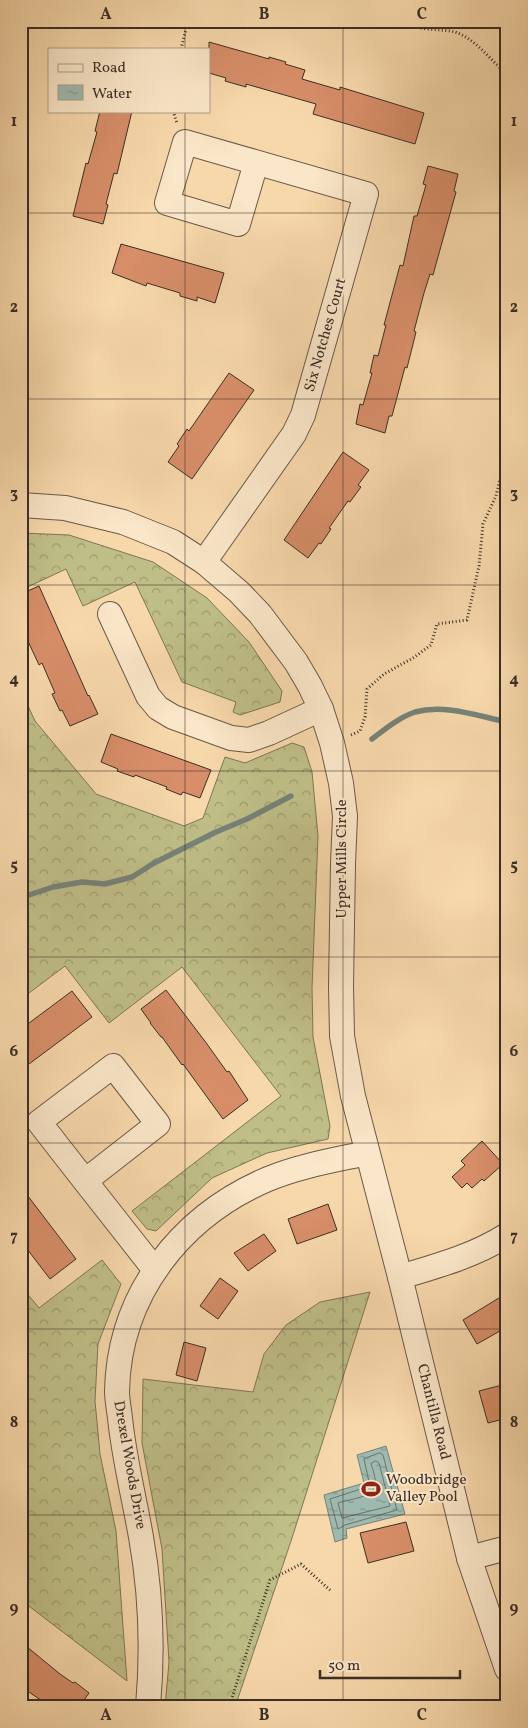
<svg xmlns="http://www.w3.org/2000/svg" width="528" height="1728" viewBox="0 0 528 1728" font-family="Vollkorn,serif">
<style>
.forest{fill:url(#forest-crowns);stroke:#7d7657}
.water{fill:url(#water-ripples);stroke:#768279}
.lines{fill:none;stroke-linecap:round;stroke-linejoin:round}
.shore{stroke:#6c746b;stroke-width:1}
.stream{stroke:#768279;stroke-width:5.5}
.building{fill:#d78e69;stroke:#3b2f27}
.minor-casing{stroke:#6a5948;stroke-width:26}
.path{stroke:#3b2f27;stroke-width:3;stroke-dasharray:1 2.5;stroke-linecap:butt}
.minor{stroke:#fae6c8;stroke-width:24}
.grid{fill:none;stroke:#3b2f27;stroke-width:1;stroke-opacity:0.55}
.labels{text-anchor:middle;dominant-baseline:central;stroke-width:4;stroke-linejoin:round;paint-order:stroke}
.street-label{font-size:15px;fill:#3b2f27;stroke:#fae6c8}
.poi-label{font-size:15px;fill:#3b2f27;stroke:#fae6c8;text-anchor:start}
.neatline{fill:none;stroke:#3b2f27;stroke-width:2}
.grid-label{font-size:16px;text-anchor:middle;font-weight:bold;fill:#3b2f27}
</style>
<defs>
<pattern id="forest-crowns" width="20" height="18" patternUnits="userSpaceOnUse" patternTransform="scale(1.25)"><rect width="20" height="18" fill="#bfbe87"/><path d="M2 6a3 3 0 1 1 6 0M12 15a3 3 0 1 1 6 0" fill="none" stroke="#9c9b6e"/></pattern>
<pattern id="water-ripples" width="26" height="14" patternUnits="userSpaceOnUse" patternTransform="scale(1.25)"><rect width="26" height="14" fill="#9eb9af"/><path d="M2 4q2-2 4 0t4 0M15 11q2-2 4 0t4 0" fill="none" stroke="#82978e"/></pattern>
</defs>
<rect width="100%" height="100%" fill="#f7d8ab"/>
<filter id="stains"><feTurbulence type="fractalNoise" baseFrequency=".004" numOctaves="4"/><feColorMatrix values="0 0 0 0 .2 0 0 0 0 .09 0 0 0 0 .02 0 0 0 .5 -.17"/></filter>
<radialGradient id="worn" r=".72"><stop offset=".6" stop-color="#630" stop-opacity="0"/><stop offset="1" stop-color="#630" stop-opacity=".3"/></radialGradient>
<!-- forest -->
<g class="forest">
<polygon points="21,533 69,535 153,562 207,598 249,642 282,691 280,702 240,715 233,712 236,702 182,682 135,582 83,606 66,569 21,590"/>
<polygon points="21,691 35,721 96,794 184,826 203,818 225,757 245,763 292,743 304,747 312,772 318,836 312,988 313,1037 330,1126 328,1139 267,1153 212,1178 156,1231 147,1229 132,1211 281,1096 182,967 109,1023 65,966 21,999"/>
<polygon points="102,1260 121,1284 98,1344 95,1401 100,1454 116,1531 127,1681 21,1600 21,1286 39,1308"/>
<polygon points="370,1292 292,1538 235,1707 165,1707 169,1662 162,1549 142,1443 143,1379 253,1392 264,1354 286,1325 320,1302"/>
</g>
<!-- water -->
<polygon class="water" points="386,1446 405,1514 346,1529 347,1538 335,1542 324,1495 364,1483 357,1455"/>
<g class="lines">
<!-- shore -->
<g class="shore">
<polygon points="380,1453 383,1455 397,1510 345,1525 338,1529 330,1499 367,1487 369,1482 364,1459"/>
<path d="M376,1461L379,1463L390,1506L342,1518L338,1503C349,1499 374,1498 375,1484C376,1478 373,1470 371,1464Z"/>
</g>
<!-- stream -->
<g class="stream">
<path d="M372,739C385,729 400,717 415,712C445,704 478,716 507,722"/>
<polyline points="21,895 29,895 53,887 82,882 105,884 132,877 154,863 216,832 247,819 291,796"/>
</g>
</g>
<!-- building -->
<g class="building">
<polygon points="209,42 269,59 269,57 286,62 285,64 305,70 302,79 340,90 340,87 424,113 415,144 313,114 316,104 246,84 246,87 225,81 226,78 209,73"/>
<polygon points="100,111 132,111 117,174 114,173 106,204 108,205 103,224 73,216 86,163 88,164 97,132 95,131"/>
<polygon points="428,166 458,174 454,191 456,192 433,275 430,274 424,293 414,331 416,332 407,368 405,367 392,416 389,416 385,433 356,424 360,404 363,405 372,373 370,373 374,355 378,356 386,325 384,325 400,265 403,266 414,216 417,216 426,185 423,184"/>
<polygon points="121,244 224,273 215,303 197,297 197,301 180,296 180,293 147,283 146,286 112,273"/>
<polygon points="229,373 254,390 192,479 168,462 179,446 177,444 187,429 189,431"/>
<polygon points="343,452 369,470 358,485 361,487 350,502 348,501 329,528 331,529 321,544 319,543 308,558 284,540"/>
<polygon points="39,586 88,696 89,695 98,714 70,726 62,710 60,711 52,694 55,693 42,663 39,665 21,626 21,594"/>
<polygon points="111,734 211,770 200,798 183,792 181,795 166,789 167,787 135,775 134,777 117,771 118,769 101,762"/>
<polygon points="166,990 207,1044 227,1072 229,1071 248,1100 223,1119 183,1064 182,1065 162,1037 161,1037 150,1023 151,1023 141,1009"/>
<polygon points="72,991 92,1017 21,1070 21,1029"/>
<polygon points="482,1141 503,1164 484,1181 482,1179 472,1188 467,1183 462,1188 452,1177 465,1165 461,1161"/>
<polygon points="21,1187 76,1259 50,1279 21,1241"/>
<polygon points="328,1204 337,1230 297,1244 288,1219"/>
<polygon points="264,1234 276,1251 248,1271 234,1253"/>
<polygon points="220,1278 238,1291 218,1319 200,1306"/>
<polygon points="507,1293 507,1327 477,1344 463,1320"/>
<polygon points="184,1342 206,1348 197,1381 176,1375"/>
<polygon points="502,1385 503,1386 507,1386 507,1418 488,1423 479,1391"/>
<polygon points="406,1522 414,1551 368,1563 360,1533"/>
<polygon points="21,1642 60,1674 73,1683 75,1682 89,1693 79,1707 51,1707 26,1690 28,1688 21,1683"/>
</g>
<g class="lines">
<!-- minor casing -->
<g class="minor-casing">
<g id="minor">
<polyline points="21,505 65,508 123,522 173,542 204,562 239,592 260,614 296,662 310,686 321,709 332,743 341,783 345,816 343,864 341,986 342,1036 353,1096 400,1277 469,1558 507,1669"/>
<polyline points="204,562 294,434 303,415 366,194 185,142 167,203 238,224 256,163"/>
<polyline points="110,614 148,696 158,708 173,717 231,738 249,740 269,733 321,709"/>
<polyline points="85,1181 39,1122 113,1066 158,1124 85,1181 155,1270"/>
<path d="M400,1277C437,1266 474,1256 507,1235"/>
<polyline points="469,1558 507,1548"/>
<path d="M148,1707C153,1650 151,1593 141,1537C134,1497 124,1458 120,1418C119,1409 117,1400 117,1391C119,1294 181,1216 268,1179C299,1166 335,1160 367,1153"/>
</g>
</g>
<!-- path -->
<g class="path">
<path d="M405,21C418,32 439,28 455,32C476,39 490,60 507,74"/>
<polyline points="181,49 188,21"/>
<polyline points="173,111 177,123"/>
<polyline points="351,735 360,731 365,717 367,689 384,674 413,658 431,645 437,624 467,620 479,566 483,524 496,496 500,479 507,469"/>
<polyline points="229,1707 270,1580 301,1564 331,1591"/>
</g>
<!-- minor -->
<use href="#minor" class="minor"/>
</g>
<!-- grid -->
<path class="grid" d="M185,21V49M343,21V1707M185,111V1707M21,213H507M21,399H507M21,585H507M21,771H507M21,957H507M21,1143H507M21,1329H507M21,1515H507"/>
<!-- icons -->
<defs>
<g id="stadium-bare" transform="scale(1.5)"><path d="M0-5a6.5 5 0 1 0 0 10a6.5 5 0 1 0 0-10ZM-3.5-1.8h7v3.6h-7Z" fill="#8f2418" stroke="#fae6c8" stroke-width="2.5" paint-order="stroke"/></g>
</defs>
<g fill-rule="evenodd">
<use href="#stadium-bare" x="371" y="1489"/>
</g>
<g class="labels">
<!-- street labels -->
<g class="street-label">
<text transform="translate(326 335) rotate(-74)">Six Notches Court</text>
<text transform="translate(342 859) rotate(-90)">Upper Mills Circle</text>
<text transform="translate(433 1412) rotate(76)">Chantilla Road</text>
<text transform="translate(129 1465) rotate(80)">Drexel Woods Drive</text>
</g>
<!-- poi labels -->
<g class="poi-label">
<text x="386" y="1480">Woodbridge<tspan x="386" dy="17">Valley Pool</tspan></text>
</g>
</g>
<!-- margin -->
<rect width="528" height="1728" fill="none" stroke="#f7d8ab" stroke-width="55"/>
<!-- legend -->
<rect x="48" y="48" width="162" height="65" fill="#fae6c8" stroke="#ae9d88"/>
<rect x="58" y="64" width="25" height="8" fill="#fae6c8" stroke="#ae9d88"/>
<text x="92" y="72" font-size="15" fill="#3b2f27">Road</text>
<rect x="58" y="85" width="25" height="15" fill="url(#water-ripples)" stroke="#ae9d88"/>
<text x="92" y="98" font-size="15" fill="#3b2f27">Water</text>
<!-- scale -->
<path d="M320 1670v8h140v-8" fill="none" stroke="#3b2f27" stroke-width="2.5"/>
<text x="328" y="1670" font-size="15" fill="#3b2f27" stroke="#fae6c8" stroke-width="4" paint-order="stroke">50 m</text>
<rect x="28" y="28" width="472" height="1672" class="neatline"/>
<g class="grid-label">
<text x="106" y="19">A</text>
<text x="264" y="19">B</text>
<text x="422" y="19">C</text>
<text x="14" y="126">1</text>
<text x="514" y="126">1</text>
<text x="14" y="312">2</text>
<text x="514" y="312">2</text>
<text x="14" y="498">3</text>
<text x="514" y="498">3</text>
<text x="14" y="684">4</text>
<text x="514" y="684">4</text>
<text x="14" y="870">5</text>
<text x="514" y="870">5</text>
<text x="14" y="1056">6</text>
<text x="514" y="1056">6</text>
<text x="14" y="1241">7</text>
<text x="514" y="1241">7</text>
<text x="14" y="1427">8</text>
<text x="514" y="1427">8</text>
<text x="14" y="1613">9</text>
<text x="514" y="1613">9</text>
<text x="106" y="1720">A</text>
<text x="264" y="1720">B</text>
<text x="422" y="1720">C</text>
</g>
<rect width="100%" height="100%" filter="url(#stains)"/>
<rect width="100%" height="100%" fill="url(#worn)"/>
</svg>
